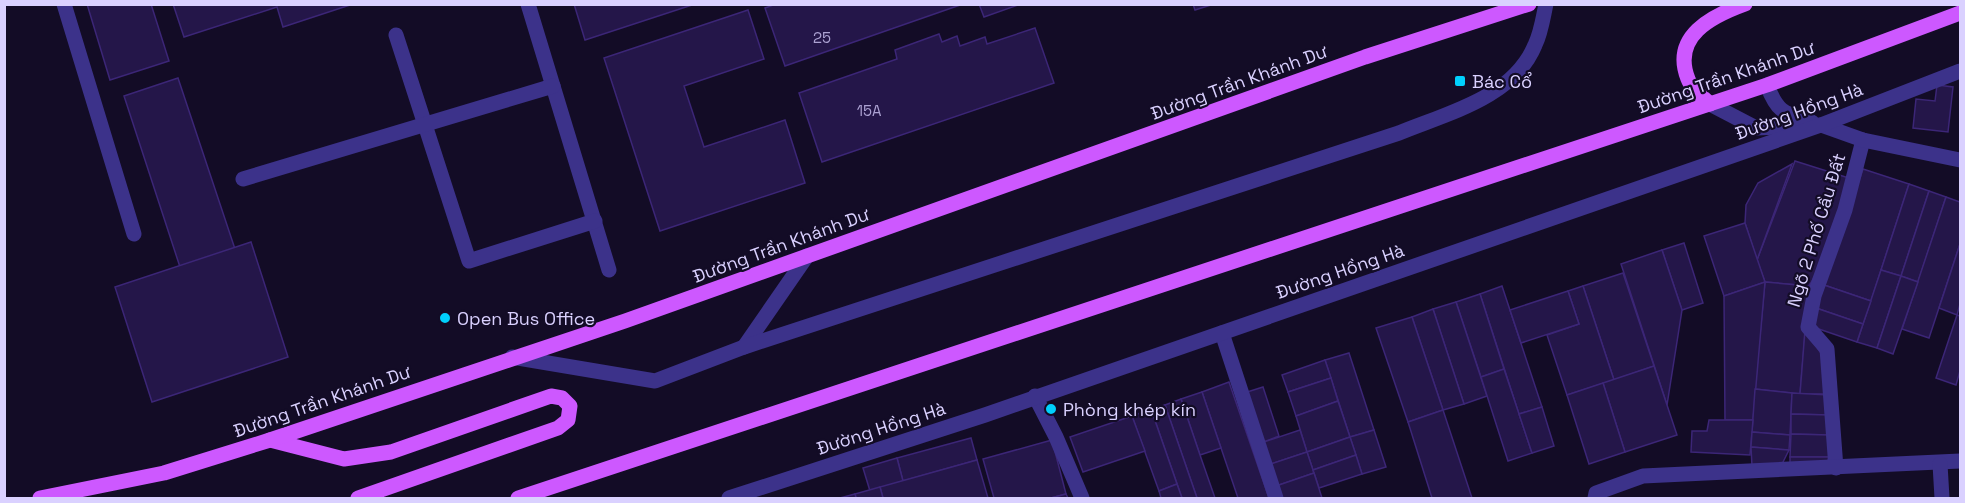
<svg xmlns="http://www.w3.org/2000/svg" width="1965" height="503" viewBox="0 0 1965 503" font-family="'Space Grotesk',sans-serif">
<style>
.building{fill:#241649;stroke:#3c2677;stroke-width:1.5}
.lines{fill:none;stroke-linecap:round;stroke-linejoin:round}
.service{stroke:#3c328a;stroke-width:15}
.minor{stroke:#3c328a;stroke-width:15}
.tertiary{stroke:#3c328a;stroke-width:15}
.primary{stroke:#cd58ff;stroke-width:15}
.poi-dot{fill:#00d0fc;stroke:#130c26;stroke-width:2}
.labels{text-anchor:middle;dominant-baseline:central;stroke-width:4.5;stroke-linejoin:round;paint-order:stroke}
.number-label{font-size:15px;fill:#aca2d2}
.street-label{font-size:18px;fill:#dad1ff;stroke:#130c26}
.poi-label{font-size:18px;fill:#dad1ff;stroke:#130c26;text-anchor:start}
</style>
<rect width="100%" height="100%" fill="#130c26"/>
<!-- building -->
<g class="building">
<polygon points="87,4 151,4 169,61 110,80"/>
<polygon points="173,4 353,4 283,27 277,7 184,37"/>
<polygon points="574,4 695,4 585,40"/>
<polygon points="776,4 963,4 785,66 765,8"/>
<polygon points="979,4 1021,4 984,17"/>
<polygon points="1193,4 1214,4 1195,10"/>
<polygon points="748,10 764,59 684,86 704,147 785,120 805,183 660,231 604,58"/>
<polygon points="1035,28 1054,83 822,162 799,93 897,59 895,50 939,34 942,42 957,36 960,46 985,37 987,44"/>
<polygon points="178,78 235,249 180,267 124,96"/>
<polygon points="1937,85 1953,87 1948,132 1913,128 1916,99 1935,101"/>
<polygon points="1795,161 1852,179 1825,260 1809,286 1765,282 1757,260"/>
<polygon points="1792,164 1757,260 1745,223 1746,205 1758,183"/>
<polygon points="1863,169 1909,184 1871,301 1824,285"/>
<polygon points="1909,184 1929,191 1901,276 1881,270"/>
<polygon points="1929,191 1946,197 1918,282 1901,276"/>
<polygon points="1946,197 1960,202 1960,244 1929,338 1902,329"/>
<polygon points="1745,223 1765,282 1724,296 1704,236"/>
<polygon points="251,242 288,357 152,402 115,287"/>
<polygon points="1684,243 1703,303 1682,310 1662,250"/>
<polygon points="1960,244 1960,304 1957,315 1939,308"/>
<polygon points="1662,250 1682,310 1667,405 1621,264"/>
<polygon points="1881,270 1901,276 1877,348 1857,342"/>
<polygon points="1623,273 1654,366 1614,380 1583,286"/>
<polygon points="1901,276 1918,282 1893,354 1877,348"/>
<polygon points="1765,282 1809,286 1800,394 1755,389"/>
<polygon points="1765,282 1753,420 1725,420 1724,296"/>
<polygon points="1824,285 1871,301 1863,324 1816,308"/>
<polygon points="1502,286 1542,407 1519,414 1480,294"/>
<polygon points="1583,286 1614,380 1567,395 1547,335 1579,324 1568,291"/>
<polygon points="1568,291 1579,324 1521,343 1510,310"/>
<polygon points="1480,294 1504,369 1481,377 1456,302"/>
<polygon points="1456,302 1487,396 1464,404 1433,309"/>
<polygon points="1816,308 1863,324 1857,342 1810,326"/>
<polygon points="1433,309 1464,404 1443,410 1412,317"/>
<polygon points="1957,315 1960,316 1960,371 1956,385 1936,378"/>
<polygon points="1412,317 1443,410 1408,422 1376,328"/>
<polygon points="1805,330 1827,362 1829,394 1800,394"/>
<polygon points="1349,353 1374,430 1350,437 1325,360"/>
<polygon points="1325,360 1331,378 1288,392 1282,375"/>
<polygon points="1654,366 1677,435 1625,452 1603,383"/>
<polygon points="1504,369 1532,453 1508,461 1481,377"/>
<polygon points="1331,378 1338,401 1296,416 1288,392"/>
<polygon points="1229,382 1269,498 1238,498 1202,392"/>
<polygon points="1603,383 1625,452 1589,464 1567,395"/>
<polygon points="1263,387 1279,436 1261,443 1244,393"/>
<polygon points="1755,389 1792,393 1790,435 1752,432"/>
<polygon points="1202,392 1221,448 1200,455 1181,399"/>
<polygon points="1792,393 1829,395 1830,415 1791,414"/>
<polygon points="1181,399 1200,455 1215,498 1197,498 1165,405"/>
<polygon points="1338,401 1350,437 1307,452 1296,416"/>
<polygon points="1165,405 1197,498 1182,498 1151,409"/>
<polygon points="1542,407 1554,446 1532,453 1519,414"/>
<polygon points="1151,409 1177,484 1159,491 1132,416"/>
<polygon points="1443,410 1472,498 1432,498 1408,422"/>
<polygon points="1791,414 1830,415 1830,435 1791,434"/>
<polygon points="1132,416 1145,451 1083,472 1070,437"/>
<polygon points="1709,420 1753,420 1750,455 1691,452 1692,431 1707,431"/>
<polygon points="1300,430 1307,452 1268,465 1261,443"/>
<polygon points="1374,430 1386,467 1362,474 1350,437"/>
<polygon points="1752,432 1790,435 1789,450 1751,447"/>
<polygon points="1791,434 1830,435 1829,457 1790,457"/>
<polygon points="1350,437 1356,455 1313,470 1307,452"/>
<polygon points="971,438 977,460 903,481 897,458"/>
<polygon points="1052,440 1066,494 1051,498 994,498 983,459"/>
<polygon points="1751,447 1789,450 1782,464 1752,466"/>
<polygon points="1307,452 1314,473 1276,486 1268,465"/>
<polygon points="1356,455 1362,474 1319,488 1313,470"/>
<polygon points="1790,457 1829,457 1827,463 1790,464"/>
<polygon points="897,458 903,481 870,491 863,468"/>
<polygon points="977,460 988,498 883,498 880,487"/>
<polygon points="1314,473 1322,498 1279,498 1276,486"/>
<polygon points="1177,484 1182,498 1161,498 1159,491"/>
<polygon points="880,487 883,498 856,498 855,494"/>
<polygon points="855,494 856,498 840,498"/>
<polygon points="1066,494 1068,498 1051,498"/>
</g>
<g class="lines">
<!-- service -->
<g class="service">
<polyline points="528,4 609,270"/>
<polyline points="396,35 469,261 595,221"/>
<polyline points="243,179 553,86"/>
<polyline points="1222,333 1276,498"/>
<polyline points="744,347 807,256"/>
<path d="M512,357L655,381L744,347L1399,133C1447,113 1513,98 1535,45C1541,33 1543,18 1546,4"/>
<polyline points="1035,396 1056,437 1082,498"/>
<polyline points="1836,468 1827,349 1808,327 1814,296 1845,210 1863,140"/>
<polyline points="1595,498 1596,493 1643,476 1960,461"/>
</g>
<!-- minor -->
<g class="minor">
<polyline points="64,4 134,234"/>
<path d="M1767,85C1778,114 1785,113 1812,122"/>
<polyline points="1710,104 1756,128 1821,125 1863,140 1960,160"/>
<polyline points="1940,464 1942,498"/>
</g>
<!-- tertiary -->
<polyline class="tertiary" points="729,498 985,415 1821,125 1960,71"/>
<!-- primary -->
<g class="primary">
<path d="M1710,104C1703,97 1691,88 1688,79C1671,36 1712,16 1745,4"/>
<polyline points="270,440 344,459 391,452 551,396 562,398 570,406 568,420 558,428 358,498"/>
<polyline points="40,498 164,473 270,440 625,321 1365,57 1529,4"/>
<polyline points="518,498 1767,85 1960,13"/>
</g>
</g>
<!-- markers -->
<g class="poi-dot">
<rect x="1454" y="75" width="12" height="12" rx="3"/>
<circle cx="445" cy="318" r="6"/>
<circle cx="1051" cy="409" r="6"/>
</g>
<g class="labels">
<!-- number labels -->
<g class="number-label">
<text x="822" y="37">25</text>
<text x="869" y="110">15A</text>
</g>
<!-- street labels -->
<g class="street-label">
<text transform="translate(1726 77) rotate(-19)">Đường Trần Khánh Dư</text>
<text transform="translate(1239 82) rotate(-20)">Đường Trần Khánh Dư</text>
<text transform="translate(1799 111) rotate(-20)">Đường Hồng Hà</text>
<text transform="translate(1816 230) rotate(-73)">Ngõ 2 Phố Cầu Đất</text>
<text transform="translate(781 245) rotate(-20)">Đường Trần Khánh Dư</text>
<text transform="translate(1340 271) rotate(-19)">Đường Hồng Hà</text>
<text transform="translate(322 401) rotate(-19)">Đường Trần Khánh Dư</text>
<text transform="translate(881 428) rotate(-18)">Đường Hồng Hà</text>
</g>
<!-- poi labels -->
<g class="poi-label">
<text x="1472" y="81">Bác Cổ</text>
<text x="457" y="318">Open Bus Office</text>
<text x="1063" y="409">Phòng khép kín</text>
</g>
</g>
<!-- border -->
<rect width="1965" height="503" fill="none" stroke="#dad1ff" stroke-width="12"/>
</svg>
